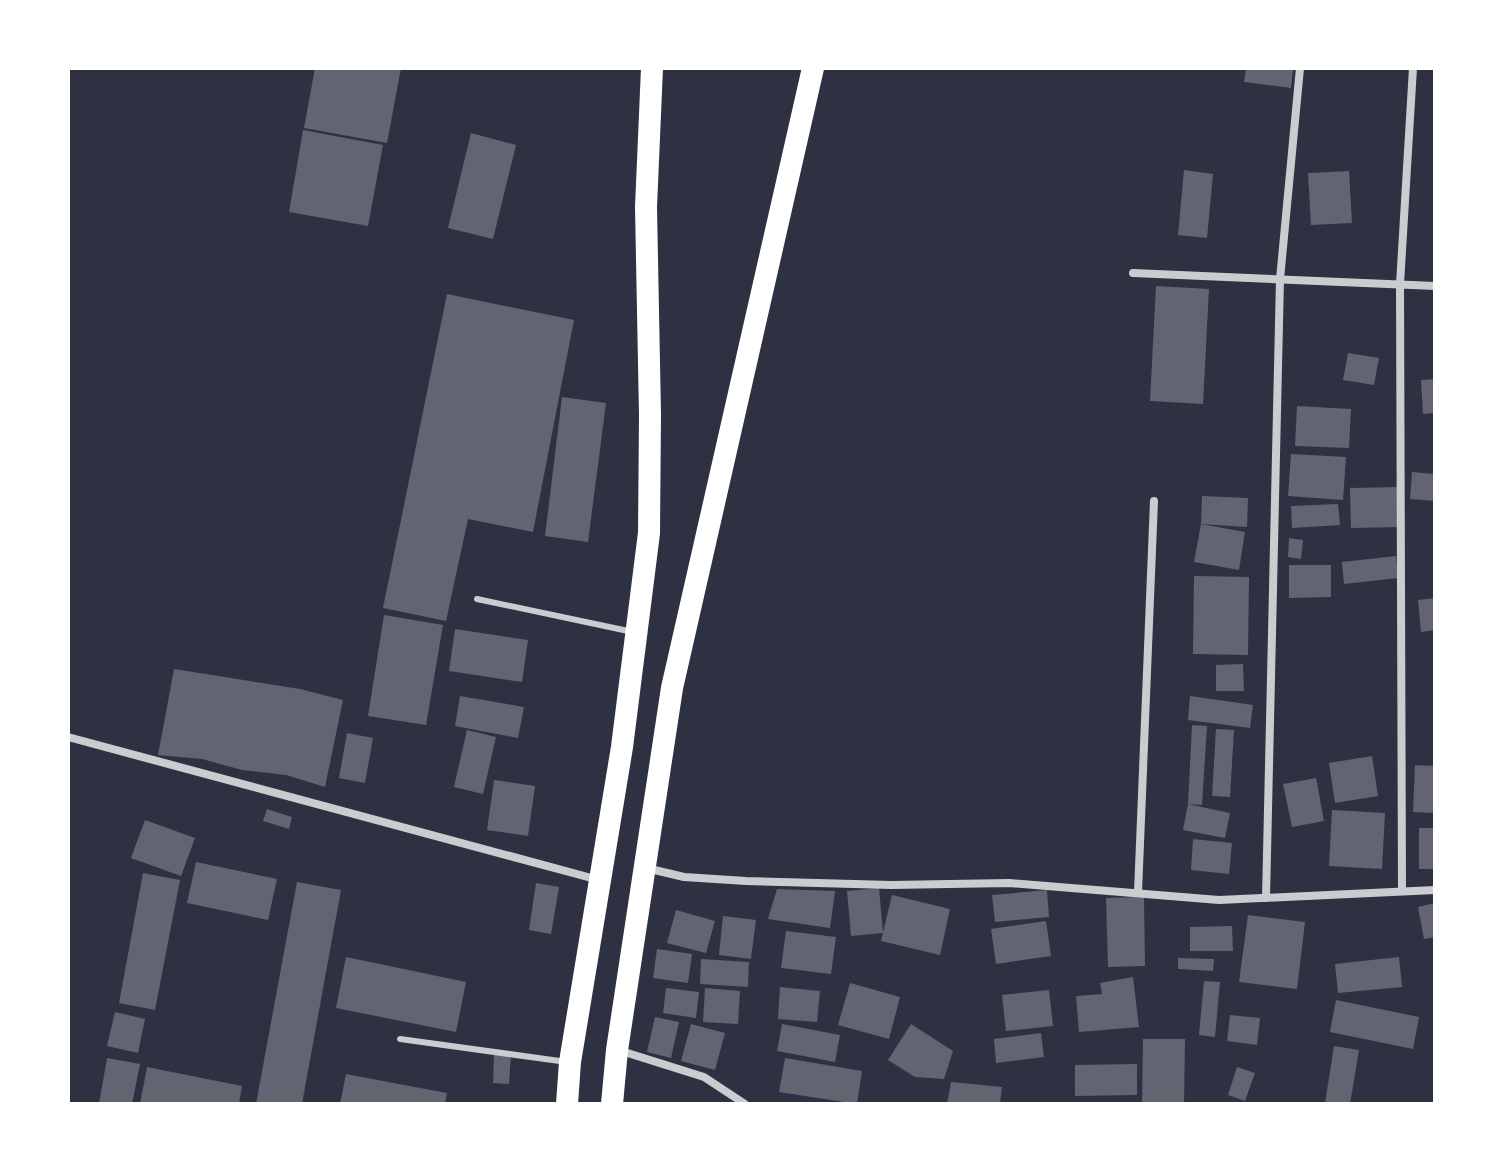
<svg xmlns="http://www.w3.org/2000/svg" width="1503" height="1172" viewBox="0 0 1503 1172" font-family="Montserrat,sans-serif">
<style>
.building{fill:#626471}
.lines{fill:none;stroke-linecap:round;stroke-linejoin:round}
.service{stroke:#caccd0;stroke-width:6}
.minor{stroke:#caccd0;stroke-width:8}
.trunk{stroke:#fff;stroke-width:22}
</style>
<rect width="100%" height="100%" fill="#2d3142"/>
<!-- building -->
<g class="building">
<polygon points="315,68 401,68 387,143 304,128"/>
<polygon points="1246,68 1293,68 1291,88 1244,82"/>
<polygon points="303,130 383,145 368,226 289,212"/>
<polygon points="471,133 516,145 493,239 448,228"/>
<polygon points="1184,170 1213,174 1207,238 1178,235"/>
<polygon points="1349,171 1352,223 1311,225 1308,173"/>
<polygon points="1156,286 1209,289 1203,404 1150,401"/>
<polygon points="447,294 574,320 533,532 468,519 446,621 383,608"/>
<polygon points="1348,353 1379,358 1374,385 1343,380"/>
<polygon points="1435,379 1435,413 1423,414 1421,380"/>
<polygon points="562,397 606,403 588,542 545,536"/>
<polygon points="1297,406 1351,409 1349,448 1295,446"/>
<polygon points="1291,454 1346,457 1343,500 1288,496"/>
<polygon points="1412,472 1435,474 1435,501 1410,499"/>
<polygon points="1400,487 1401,527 1351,528 1350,488"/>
<polygon points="1202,496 1248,498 1247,527 1201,524"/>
<polygon points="1338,504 1340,525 1292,528 1291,506"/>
<polygon points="1201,524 1245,532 1239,570 1194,562"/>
<polygon points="1289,538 1303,540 1301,559 1288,557"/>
<polygon points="1396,556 1398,578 1344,584 1342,562"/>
<polygon points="1289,565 1331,565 1331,597 1289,598"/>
<polygon points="1194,576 1249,577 1248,655 1193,654"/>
<polygon points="1435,598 1435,630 1421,632 1418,600"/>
<polygon points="384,615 443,625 426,725 368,716"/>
<polygon points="455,629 528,640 522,682 449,671"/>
<polygon points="1243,664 1244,691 1216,691 1216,665"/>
<polygon points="174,669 300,689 343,700 325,787 286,775 242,770 202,759 158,755"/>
<polygon points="460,696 524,707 518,738 455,726"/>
<polygon points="1190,696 1253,705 1250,728 1188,720"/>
<polygon points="1192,725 1207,726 1202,805 1188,804"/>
<polygon points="1216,729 1234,730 1230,797 1212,796"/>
<polygon points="467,730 496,737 483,794 454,787"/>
<polygon points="347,733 373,738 365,783 339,778"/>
<polygon points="1372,756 1378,796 1335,803 1329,763"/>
<polygon points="1415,765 1435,766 1435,813 1413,812"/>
<polygon points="1316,778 1324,821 1292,827 1283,784"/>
<polygon points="494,780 535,786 528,836 487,830"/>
<polygon points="1188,804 1230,813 1225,838 1183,830"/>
<polygon points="267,809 292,817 289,829 263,821"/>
<polygon points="1332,810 1385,813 1382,869 1329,866"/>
<polygon points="145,820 195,838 181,876 131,858"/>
<rect x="1419" y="828" width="16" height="41"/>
<polygon points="1193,839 1232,843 1229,874 1191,870"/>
<polygon points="196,862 277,879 268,920 187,903"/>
<polygon points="143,873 180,880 155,1010 119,1003"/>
<polygon points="297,882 341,890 302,1104 256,1104"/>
<polygon points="536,883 559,887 551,934 529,930"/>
<polygon points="879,888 883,933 851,936 847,891"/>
<polygon points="777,889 835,891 830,928 768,919"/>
<polygon points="1047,890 1049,917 995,922 992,895"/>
<polygon points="892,895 950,909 940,955 881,941"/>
<polygon points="1144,897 1145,966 1108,967 1106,898"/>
<polygon points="1435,903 1435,937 1424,939 1418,907"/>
<polygon points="676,910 715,921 706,953 667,943"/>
<polygon points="1248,915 1305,922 1297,989 1239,982"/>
<polygon points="723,916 756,920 751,959 719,955"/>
<polygon points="1046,921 1051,956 996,964 991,929"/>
<polygon points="1232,926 1233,951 1190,951 1190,927"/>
<polygon points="786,931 836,937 831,974 781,968"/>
<polygon points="657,949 692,954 688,983 653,978"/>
<polygon points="346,957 466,982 456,1032 336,1008"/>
<polygon points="1399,957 1402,987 1338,993 1335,964"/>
<polygon points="1178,958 1214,959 1213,971 1178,969"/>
<polygon points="701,959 749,962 748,987 700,984"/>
<polygon points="1133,977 1139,1027 1079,1032 1076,996 1102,994 1100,983"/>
<polygon points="1204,981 1220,982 1215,1037 1199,1035"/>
<polygon points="850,983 900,997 889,1039 838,1025"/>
<polygon points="780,987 820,991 817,1022 778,1019"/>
<polygon points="666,988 699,992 696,1018 663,1013"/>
<polygon points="705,988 740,991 738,1024 703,1022"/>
<polygon points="1049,990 1053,1026 1006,1031 1002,995"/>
<polygon points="1336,1000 1419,1017 1413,1049 1330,1032"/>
<polygon points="115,1012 145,1019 138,1053 107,1046"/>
<polygon points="1230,1015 1260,1018 1257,1045 1227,1041"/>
<polygon points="655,1017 679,1022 671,1058 647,1052"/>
<polygon points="691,1024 725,1033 715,1070 681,1061"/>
<polygon points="782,1024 840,1035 835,1062 777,1051"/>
<polygon points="911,1024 953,1051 944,1079 915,1077 888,1060"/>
<polygon points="1041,1033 1044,1057 996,1063 994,1039"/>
<polygon points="1143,1039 1185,1039 1184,1104 1142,1104"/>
<polygon points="1334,1046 1359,1050 1350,1104 1325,1103"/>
<polygon points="494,1054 511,1054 509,1084 493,1083"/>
<polygon points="107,1058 140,1064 132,1104 99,1104"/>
<polygon points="785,1058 862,1071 857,1104 779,1092"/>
<polygon points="1137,1064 1137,1095 1075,1096 1075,1065"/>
<polygon points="147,1067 242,1086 239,1104 140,1104"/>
<polygon points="1237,1067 1255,1073 1245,1101 1228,1095"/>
<polygon points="346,1074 447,1093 445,1104 340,1104"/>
<polygon points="951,1082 1002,1087 1000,1104 947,1104"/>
</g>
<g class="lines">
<!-- service -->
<g class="service">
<polyline points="477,599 633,632"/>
<polyline points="400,1039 567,1062"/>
</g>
<!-- minor -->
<g class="minor">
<polyline points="1133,273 1435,286"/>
<polyline points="68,737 599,880"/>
<polyline points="646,868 684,877 746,881 891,885 1009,883 1219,900 1435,890"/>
<polyline points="1402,891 1400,284 1413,68"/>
<polyline points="1138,892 1154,501"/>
<polyline points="1266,898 1280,279 1300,68"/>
<polyline points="618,1050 704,1077 745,1104"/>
</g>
<!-- trunk -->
<g class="trunk">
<polyline points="567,1104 570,1062 622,747 649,533 650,415 646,207 652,68"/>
<polyline points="612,1104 617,1050 672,688 813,68"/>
</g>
</g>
<!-- border -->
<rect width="1503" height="1172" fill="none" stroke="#ffffff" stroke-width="140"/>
</svg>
